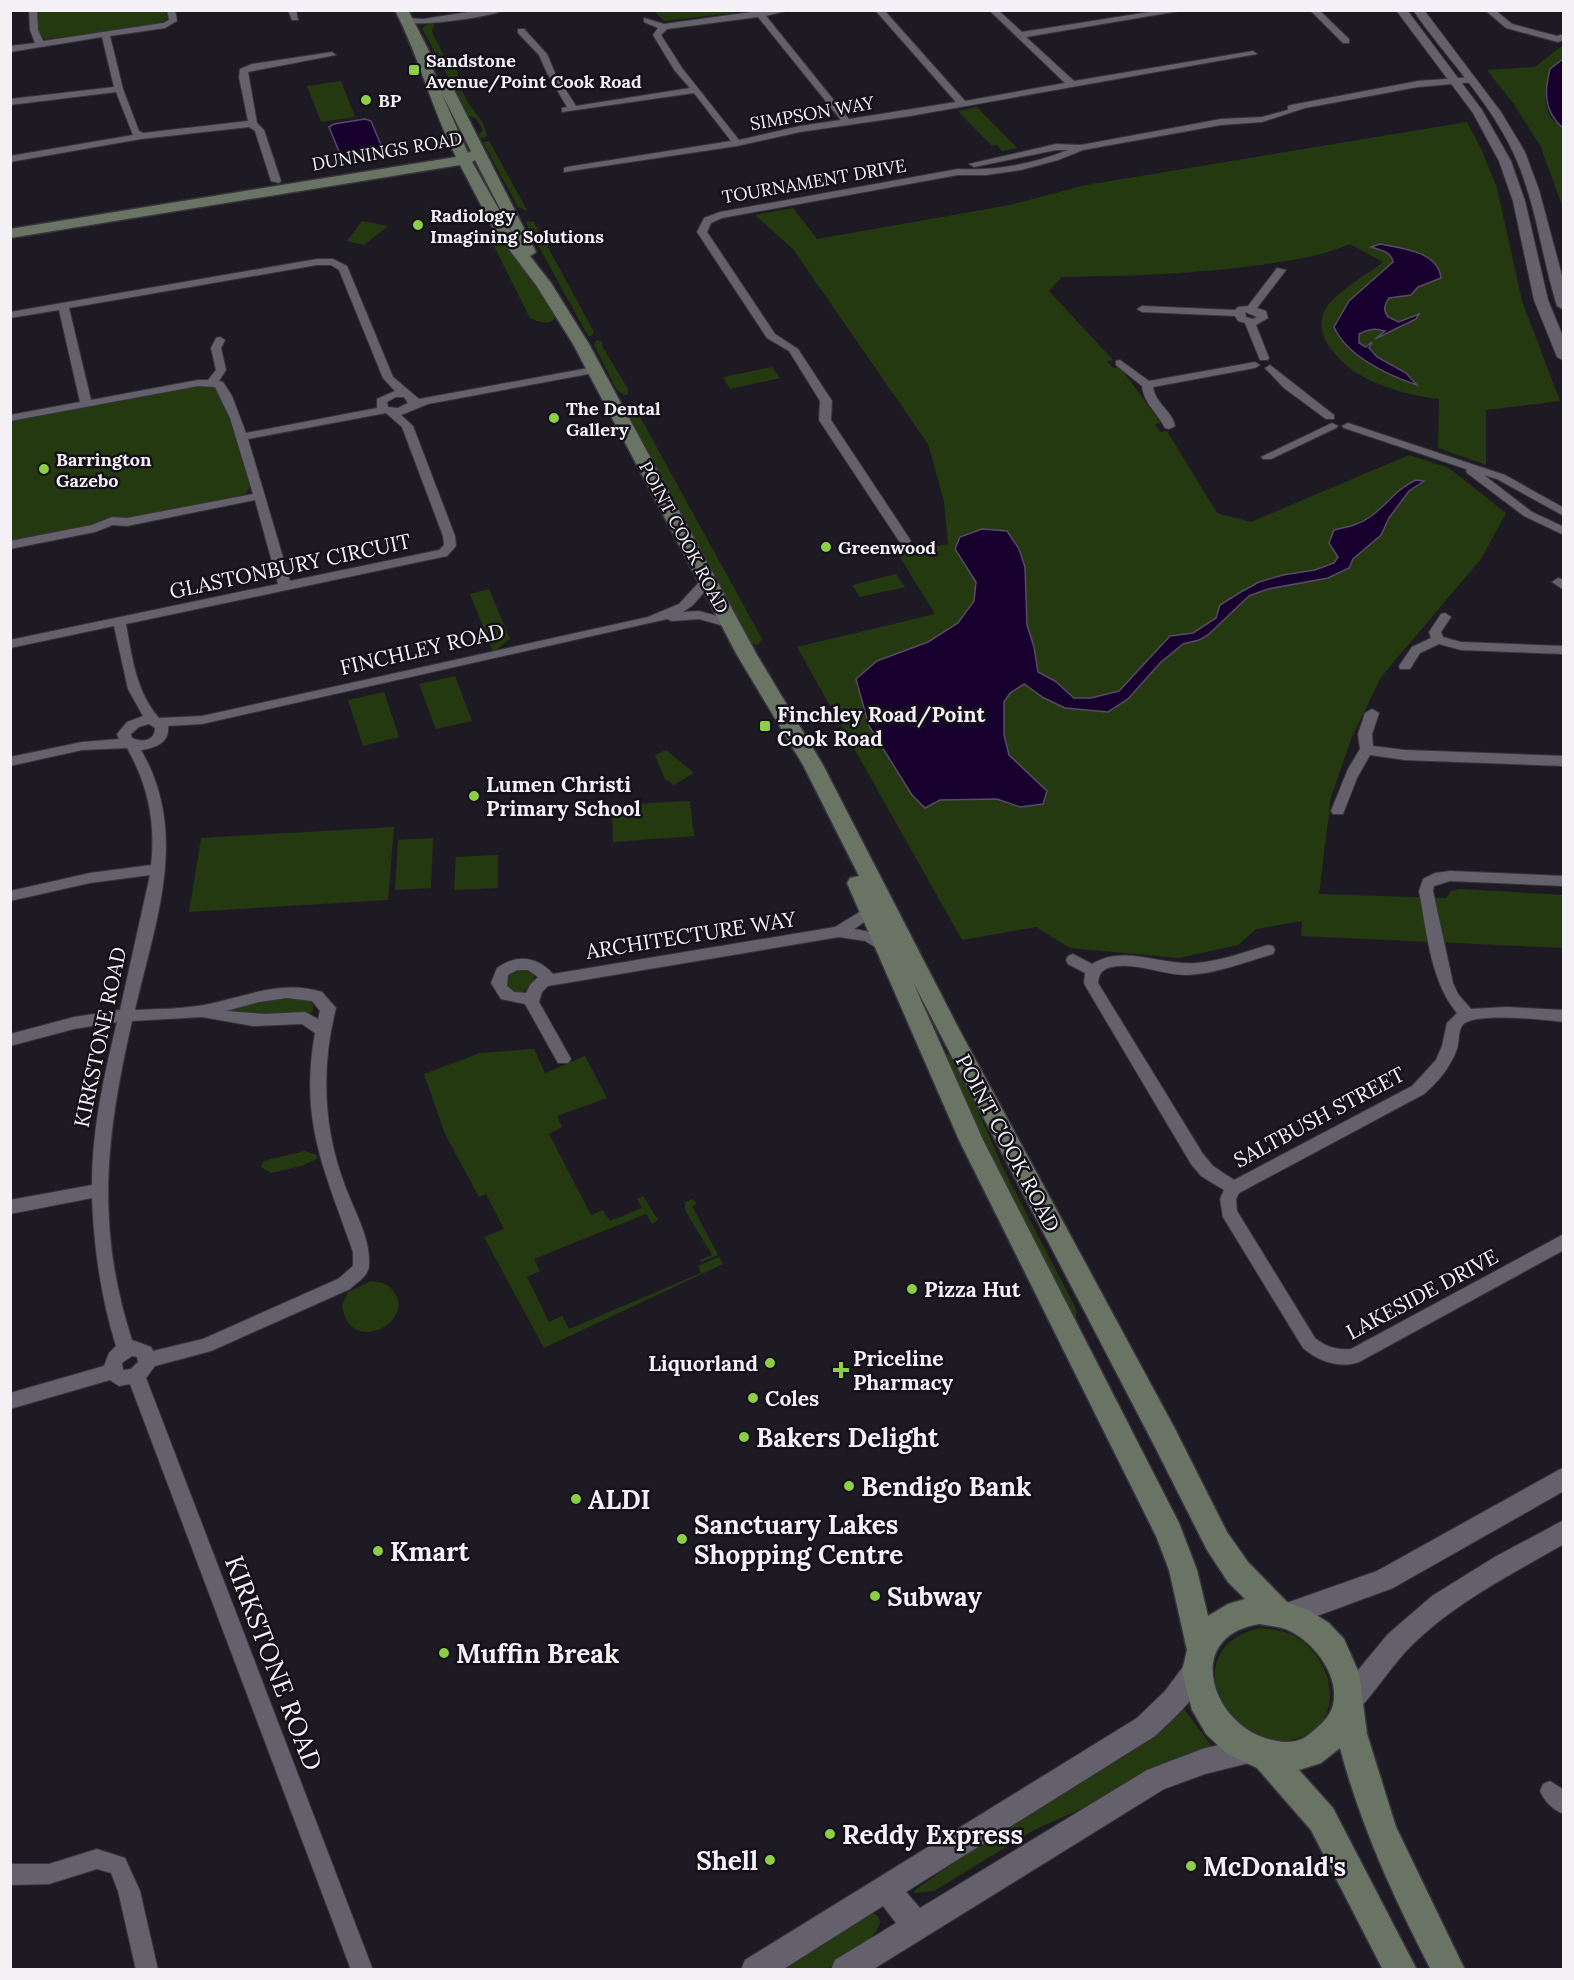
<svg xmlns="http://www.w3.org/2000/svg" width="1574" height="1980" viewBox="0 0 1574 1980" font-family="Lora,serif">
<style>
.green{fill:#253911;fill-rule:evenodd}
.water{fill:#17002d;stroke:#594869;stroke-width:1.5}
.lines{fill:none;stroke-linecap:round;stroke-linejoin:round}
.minor-casing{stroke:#37343b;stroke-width:2}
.tertiary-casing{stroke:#37343b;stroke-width:2}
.secondary-casing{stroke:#37343b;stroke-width:3}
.minor{fill:#65616c;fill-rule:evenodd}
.tertiary{fill:#65616c;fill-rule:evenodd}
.secondary{fill:#6a7464;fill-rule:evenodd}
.poi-dot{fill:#8cce45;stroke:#141119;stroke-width:2}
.labels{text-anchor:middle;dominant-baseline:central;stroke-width:5;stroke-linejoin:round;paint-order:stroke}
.far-poi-label{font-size:18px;font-weight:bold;fill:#f3f0f6;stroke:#141119;text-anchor:start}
.far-street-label{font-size:18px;fill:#f3f0f6;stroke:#141119}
.street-label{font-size:21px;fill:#f3f0f6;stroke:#141119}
.poi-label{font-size:21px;font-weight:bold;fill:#f3f0f6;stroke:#141119;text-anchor:start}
.near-poi-label{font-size:26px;font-weight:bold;fill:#f3f0f6;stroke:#141119;text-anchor:start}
.near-street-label{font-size:26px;fill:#f3f0f6;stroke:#141119}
</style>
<rect width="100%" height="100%" fill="#1e1a23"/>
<!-- green -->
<g class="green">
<polygon points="733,10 734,13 664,21 654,11"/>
<polygon points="37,11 165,11 168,18 159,24 48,39 42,38 38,32"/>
<polygon points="431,22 434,24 432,32 446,60 457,71 459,84 468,103 483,123 487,136 481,139 479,134 483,130 476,118 469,116 422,28"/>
<path d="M1563,45V59C1547,70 1539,101 1552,119C1555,122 1560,125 1563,128V208L1540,145L1513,103L1487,70L1535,67Z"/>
<polygon points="341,81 355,117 321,122 307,86"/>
<polygon points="977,107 1017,148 1002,151 997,145 992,146 958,111"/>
<path d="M1467,122L1481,149L1497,188L1522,301L1560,401L1486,410V465L1438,448L1439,399C1399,394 1349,380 1327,343C1321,333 1319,319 1326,308C1337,291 1367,275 1383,262L1350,244C1319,257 1293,260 1261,265C1195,274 1129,276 1062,277L1049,291L1113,360L1107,361L1113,368L1120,367L1161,423L1155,424L1160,432L1167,431L1217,513L1251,522L1409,455L1449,468L1506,513L1481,559L1381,677L1352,737L1331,797L1319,894L1446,898L1451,891L1461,889L1563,895V948L1301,936L1302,921L1256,929L1238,945L1179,958L1070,948L1036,927L962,940L797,647L935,614L898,554L948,544L944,501L928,444L793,249L755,215L793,208L817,239L1010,205L1086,185ZM1380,244C1416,251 1419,247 1441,278L1417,287L1411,295L1389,298C1384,306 1384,310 1388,317L1399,322L1416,319L1379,337L1386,331L1377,328L1359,334V343L1366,347L1370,344L1369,348L1377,357L1406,373L1416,384C1386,375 1363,358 1339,338L1376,276L1393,262C1391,251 1381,250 1372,247Z"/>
<polygon points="489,141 526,208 527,211 518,207 483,142"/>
<polygon points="362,221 388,226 364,245 347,241"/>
<polygon points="528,221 534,222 594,332 591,336 588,336 526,223"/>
<path d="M498,235H501L555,314L554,320C547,325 538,322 530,318L492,242Z"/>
<polygon points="597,340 602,342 602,346 628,389 628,394 624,395 617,390 594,345"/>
<polygon points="772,367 780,378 730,389 723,377"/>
<polygon points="213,384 222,394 250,487 246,493 235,498 11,543 11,421"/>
<polygon points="626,403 634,406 762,639 758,645 751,643 645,449 624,405"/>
<polygon points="896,574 905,587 860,597 852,585"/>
<polygon points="489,589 510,639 493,652 470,594"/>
<polygon points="455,676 472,721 436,729 419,684"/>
<polygon points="384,692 399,737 363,746 348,700"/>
<polygon points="666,750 694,773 674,785 665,779 655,755"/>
<polygon points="690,801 694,836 613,842 612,805"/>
<polygon points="394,827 388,900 189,912 201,838"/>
<polygon points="433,838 431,888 395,890 398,840"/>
<polygon points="498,855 498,888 454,890 456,857"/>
<path d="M524,968L534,971V981L523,992H510L505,984C508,972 513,971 524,968Z"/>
<polygon points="302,998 308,999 313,1005 313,1011 306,1016 223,1012 254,1002"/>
<polygon points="534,1049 545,1073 585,1056 607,1098 557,1116 562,1127 549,1134 591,1215 603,1210 610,1221 642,1208 637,1199 643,1196 658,1220 652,1224 646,1214 534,1259 540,1271 527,1277 549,1322 562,1316 569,1329 701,1273 698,1266 719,1257 723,1264 544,1348 484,1237 504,1229 486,1194 479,1197 445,1134 424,1074 480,1053"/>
<polygon points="942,1050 952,1057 960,1071 1005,1172 1072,1301 1076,1310 1076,1323 1001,1182"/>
<polygon points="305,1151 317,1155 317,1159 301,1166 271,1173 261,1167 263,1161"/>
<polygon points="693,1199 696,1204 692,1206 718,1255 701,1262 700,1260 712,1255 685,1210 685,1202"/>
<path d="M371,1281C381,1282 389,1284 395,1293C414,1323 349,1357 342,1305L348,1292Z"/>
<path d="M1259,1628C1271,1629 1283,1630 1294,1636C1326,1652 1347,1706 1312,1731C1246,1776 1162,1653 1259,1628Z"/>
<polygon points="1184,1709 1214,1749 1034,1830 934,1891 914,1893 915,1890 962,1857 1134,1750 1162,1730"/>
<path d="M871,1913L878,1916L880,1922C878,1938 840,1967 824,1969C809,1972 792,1969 777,1970Z"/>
</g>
<!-- water -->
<g class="water">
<path d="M1563,59V128C1544,112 1544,92 1550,69Z"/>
<polygon points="365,119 371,121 383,150 380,153 347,158 341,156 329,127 334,124"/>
<path d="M1380,244C1400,248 1438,251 1441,278L1418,287L1411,295L1389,298C1384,306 1383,310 1388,317L1399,322L1419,314L1416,319L1375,339L1385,331C1375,328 1368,329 1359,334V343L1366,347L1372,342L1369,348L1377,357L1406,373L1417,385C1387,375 1347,356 1334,327L1349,301L1393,262C1391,251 1380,250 1371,247Z"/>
<path d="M1416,480L1424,481L1409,491L1389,518L1381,535L1353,559L1349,568L1328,578L1268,589L1249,596L1208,635L1199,640L1183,644L1160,663L1128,699L1108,712L1065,708L1044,698L1024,684L1010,693L1004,702V735L1009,755L1047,791L1043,804L1020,807L997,799L940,800L925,808L912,795L869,726L856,679L877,661L928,642L958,623L974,601L976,582L955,549L960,537L982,529L1007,531L1019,549L1025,567L1027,625L1034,647L1038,672L1055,681L1074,698H1091L1119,691L1170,636L1193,633L1216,618L1220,605L1239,593L1259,582L1283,575L1315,570L1334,563L1338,557L1329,543L1334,530C1347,527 1359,525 1370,517C1388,504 1396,489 1416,480Z"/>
</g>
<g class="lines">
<!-- minor casing -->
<g class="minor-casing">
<g id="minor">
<polygon points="29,10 37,10 38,30 43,41 163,23 169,20 167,10 175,10 177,21 165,28 110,36 123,89 139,131 143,133 248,121 239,77 240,69 252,64 332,52 336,55 248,72 257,123 264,130 281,181 279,183 271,181 255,131 249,127 141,139 10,162 10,156 133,135 116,92 10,105 10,99 114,87 102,37 10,52 10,46 35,43 30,30"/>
<polygon points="288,10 296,10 298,20 292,20"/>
<path d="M481,10H504C491,17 413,28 402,21L406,18L423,19Z"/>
<path d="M766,10H790L766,16L849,119L956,102L875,10H884L965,101L1065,83L989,10H998L1022,32L1162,10H1185L1026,37L1074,81L1253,51L1257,54L910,116L800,132L737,146L564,172V168L567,167L731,141L694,93L562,112V108L567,107L547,73L539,55L518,33V29H524L547,54L555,73L576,106L690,88L675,71L653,35L658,28L644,22V18L664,24ZM758,17L841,120L800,126L739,140L682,68L661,35L667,29Z"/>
<polygon points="1310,10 1319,10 1349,39 1349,43 1343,43"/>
<polygon points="1485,10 1495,10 1512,24 1557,36 1564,34 1564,40 1558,42 1506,28"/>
<path d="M1472,77L1476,80L1475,82L1418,87L1305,108L1262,122L1221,125L1083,150L1058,160L1021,170L986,175H958L722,218L711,223L707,232L775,334L798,349L832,401L831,420L911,541L905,545L899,541L819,420L820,401L789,351L767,338L697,232L704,218L720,212L958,169C995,171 1033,164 1068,150H1056L974,167L969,164L1056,144L1081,145L1221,119L1262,117L1288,110V106L1291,105L1418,81Z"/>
<path d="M317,259H333L347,266L393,377L419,399L594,367L599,370L594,373L428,404L401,415L413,426L455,536L456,546L447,556L126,624C132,657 136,692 159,718L202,716L648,617L679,604L703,578L707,577L713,581L711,584L693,605L683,612L699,611L735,621L737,624L731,628L699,619L672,621L667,619L202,724L168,726C170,742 156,748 141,750C190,834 155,922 135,1010C158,1009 182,1009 204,1005C245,997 281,979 322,992L336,1008C321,1067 323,1126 344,1183C353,1209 371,1238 369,1265C369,1276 357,1282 350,1289L211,1351L155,1366L146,1378L373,1970H351L130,1384L119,1386L110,1380L10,1409V1393L104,1366L109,1353L116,1346C101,1298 94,1249 92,1198L10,1214V1200L92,1185C92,1129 104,1076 117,1022L74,1029L10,1046V1034L74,1017L120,1010L150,875L90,883L10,901V891L90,873L151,865C156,822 148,785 127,748L82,750L10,766V757L82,742L119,739L117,734L127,722L143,716L128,689L114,626L10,648V640L278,584L255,500L127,526L113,525L95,532L10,549V541L92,525L112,517L127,518L253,494L230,418L215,387L198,386L10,421V415L80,402L59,310L10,318V312ZM317,265H331L339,270L383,378L395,391L377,399V408L246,433L232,396L223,382L219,381L226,370L221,348L225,340L220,337L216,338L211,348L216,370L208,380H198L91,400L69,308ZM396,397H404L408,403L398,408L388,407L387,402ZM386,413L402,427L443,536L444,545L439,550L290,581L248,439ZM149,724L155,728C155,741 142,743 132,738L131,734L139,727ZM287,998L312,1001L320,1011L318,1019L305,1012L265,1014L226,1011L259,1002ZM202,1017L253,1026L302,1024L315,1033C299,1122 325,1171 353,1252V1266L338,1279L203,1339L153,1351L151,1347L132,1340C95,1226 106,1135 132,1021ZM132,1356L137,1357L138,1362L131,1369L123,1370L122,1363Z"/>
<path d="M1277,268L1286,270L1257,308L1266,311L1268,318L1256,325L1269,358L1268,360H1260L1245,323L1238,321L1235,316L1142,312L1137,309L1142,306L1235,310L1238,307L1248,306ZM1245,312L1257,317L1253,319L1246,317Z"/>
<path d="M1120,360L1149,381L1255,362L1260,365L1255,368L1153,387C1156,405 1172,410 1175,426L1169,429L1165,428C1158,413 1144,404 1142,386L1116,365V361Z"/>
<polygon points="1270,365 1334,415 1334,419 1326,419 1284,388 1265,368"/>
<polygon points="1332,423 1338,426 1336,428 1271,459 1263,459 1261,457"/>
<polygon points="1348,423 1505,475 1564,508 1564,516 1497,479 1484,475 1532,512 1564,527 1564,535 1524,516 1467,473 1466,469 1344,428 1342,426"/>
<polygon points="1558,578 1564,580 1564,590 1552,582"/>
<polygon points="1445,613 1451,617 1441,632 1443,637 1461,642 1564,646 1564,654 1461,650 1439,644 1420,653 1410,669 1400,669 1399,666 1412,647 1431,638 1429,632 1441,614"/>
<polygon points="1372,709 1379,713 1372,734 1373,746 1405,750 1564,756 1564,766 1405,760 1370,755 1357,778 1343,814 1333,814 1331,811 1348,769 1360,749 1358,734 1365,713"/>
<path d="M1450,871L1564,876V886L1450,881L1434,886L1433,891L1453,983L1458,994L1471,1009L1506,1007L1564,1010V1022C1546,1020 1471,1011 1462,1026C1458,1032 1459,1043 1457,1049C1450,1068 1438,1082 1424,1094L1239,1193L1236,1199L1237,1211L1315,1338C1326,1347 1336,1350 1351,1349L1564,1234V1250L1359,1362C1340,1369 1318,1361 1303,1348L1223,1217L1220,1199L1224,1190L1201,1176L1191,1164L1086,987L1084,983L1085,973L1068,964L1066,960L1068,956L1073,954L1092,964C1124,944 1162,966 1196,963C1221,961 1245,952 1268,945L1273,946L1275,950L1273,954C1245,962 1216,974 1187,975C1162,975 1132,960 1108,968C1100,971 1099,976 1098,983L1203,1154L1213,1166L1234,1180L1412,1086L1436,1060L1442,1046L1447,1023L1457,1013C1430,981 1427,931 1419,891L1423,879L1435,873Z"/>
<path d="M871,905L878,910L876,914L854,929C868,931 886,935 894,947L892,951H882L865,941L839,937L548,986L542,992L539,1002L571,1059L568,1063H558L525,1004L501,999L491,983L497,968C516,954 537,956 553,974L835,927ZM517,970H528L538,977L530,985L526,993L514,992L507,986L508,975Z"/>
<path d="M1550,1781L1564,1790V1814C1553,1810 1544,1801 1540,1791L1543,1784Z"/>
<polygon points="97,1849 125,1858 140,1891 158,1970 136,1970 118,1891 111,1873 97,1869 49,1884 10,1885 10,1864 49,1864"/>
</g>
</g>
<!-- tertiary casing -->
<g class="tertiary-casing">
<g id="tertiary">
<polygon points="1396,10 1407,10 1482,110 1511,161 1525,201 1548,300 1564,339 1564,361 1557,357 1534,300 1513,201 1499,161 1473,113"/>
<path d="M1413,10H1424L1501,112L1525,152L1539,190L1564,283V310L1557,306C1541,255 1536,201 1513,152C1489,100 1446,58 1413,10Z"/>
<polygon points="1564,1467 1564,1491 1393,1588 1287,1627 1278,1624 1274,1615 1278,1606 1377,1571"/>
<path d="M1564,1520V1544C1512,1574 1458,1601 1414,1643C1393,1663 1378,1689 1358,1710L1349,1714L1340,1710L1336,1701L1340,1692L1388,1634L1432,1596L1493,1558Z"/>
<path d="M1197,1656L1206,1660L1210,1669C1199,1696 1176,1716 1155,1736L906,1892L920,1908L1147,1770L1205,1748L1252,1738L1261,1742L1265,1751L1261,1760L1205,1774L1164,1789L872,1970H831L835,1960L896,1923L883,1906L782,1970H741L745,1960L1137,1718L1165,1691L1188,1660Z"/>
</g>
</g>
<!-- secondary casing -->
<g class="secondary-casing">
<path id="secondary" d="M395,10H408L430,53L428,56L440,88L446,84L453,88L536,252L530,256L551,283L589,344L757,655L823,765L960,1031L1174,1427L1227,1532L1248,1562L1287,1602L1310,1611L1329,1623L1344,1639L1359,1673L1367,1734L1396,1827L1465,1970H1431C1394,1898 1361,1827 1340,1748L1321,1763L1299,1770L1333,1808L1417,1970H1383L1311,1830L1257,1768L1226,1753L1206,1734L1192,1710L1182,1671L1187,1650L1169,1570L1156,1536L959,1140L847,883L850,878L859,876L803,765L737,655L573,344L536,285L493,228L460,165L10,238V229L456,157C432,109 419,57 395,10ZM441,92L471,151L468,153ZM475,160L513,234L472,162ZM913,982L1154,1445L1207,1550L1228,1582L1245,1599L1228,1604L1208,1616L1197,1570L1179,1523L983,1140ZM1259,1624C1269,1626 1280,1626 1290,1631C1314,1643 1340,1675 1333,1705C1330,1718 1317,1728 1307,1736C1299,1742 1287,1743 1277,1741C1214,1732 1179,1637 1259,1624Z"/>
</g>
<!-- minor -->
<use href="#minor" class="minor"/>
<!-- tertiary -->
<use href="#tertiary" class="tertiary"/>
<!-- secondary -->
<use href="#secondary" class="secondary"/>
</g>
<!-- markers -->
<g class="poi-dot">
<rect x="408" y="64" width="12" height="12" rx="3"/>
<circle cx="366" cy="100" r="6"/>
<circle cx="418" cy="225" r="6"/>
<circle cx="554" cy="418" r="6"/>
<circle cx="44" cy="469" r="6"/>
<circle cx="826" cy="547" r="6"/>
<rect x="759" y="720" width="12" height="12" rx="3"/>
<circle cx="474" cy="796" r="6"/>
<circle cx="912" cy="1289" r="6"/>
<circle cx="770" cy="1363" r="6"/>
<path d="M838 1361h6v6h6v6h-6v6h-6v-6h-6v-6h6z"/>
<circle cx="753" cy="1398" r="6"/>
<circle cx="744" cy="1437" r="6"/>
<circle cx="849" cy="1486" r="6"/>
<circle cx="576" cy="1499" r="6"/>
<circle cx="682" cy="1539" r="6"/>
<circle cx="378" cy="1551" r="6"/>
<circle cx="875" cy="1596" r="6"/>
<circle cx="444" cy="1653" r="6"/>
<circle cx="830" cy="1834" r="6"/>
<circle cx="770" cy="1860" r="6"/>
<circle cx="1191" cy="1866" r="6"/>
</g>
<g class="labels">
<!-- far-poi labels -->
<g class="far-poi-label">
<text x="426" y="60">Sandstone<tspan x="426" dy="21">Avenue/Point Cook Road</tspan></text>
<text x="378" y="100">BP</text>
<text x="430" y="215">Radiology<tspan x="430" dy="21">Imagining Solutions</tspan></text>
<text x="566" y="408">The Dental<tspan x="566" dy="21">Gallery</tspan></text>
<text x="56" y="459">Barrington<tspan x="56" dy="21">Gazebo</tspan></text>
<text x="838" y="547">Greenwood</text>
</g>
<!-- far-street labels -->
<g class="far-street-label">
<text transform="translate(812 113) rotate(-10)">SIMPSON WAY</text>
<text transform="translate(387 151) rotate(-10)">DUNNINGS ROAD</text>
<text transform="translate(814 181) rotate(-10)">TOURNAMENT DRIVE</text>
<text transform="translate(684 537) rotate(62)">POINT COOK ROAD</text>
</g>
<!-- street labels -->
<g class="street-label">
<text transform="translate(290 566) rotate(-12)">GLASTONBURY CIRCUIT</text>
<text transform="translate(422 649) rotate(-13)">FINCHLEY ROAD</text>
<text transform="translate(691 935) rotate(-9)">ARCHITECTURE WAY</text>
<text transform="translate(100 1037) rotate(-78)">KIRKSTONE ROAD</text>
<text transform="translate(1319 1117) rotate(-28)">SALTBUSH STREET</text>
<text transform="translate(1008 1143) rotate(62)">POINT COOK ROAD</text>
<text transform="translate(1422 1294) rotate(-28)">LAKESIDE DRIVE</text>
</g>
<!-- poi labels -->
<g class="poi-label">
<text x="777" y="714">Finchley Road/Point<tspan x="777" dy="24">Cook Road</tspan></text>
<text x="486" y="784">Lumen Christi<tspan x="486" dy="24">Primary School</tspan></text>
<text x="924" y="1289">Pizza Hut</text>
<text x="853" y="1358">Priceline<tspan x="853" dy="24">Pharmacy</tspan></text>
<text x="758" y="1363" text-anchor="end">Liquorland</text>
<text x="765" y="1398">Coles</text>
</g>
<!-- near-poi labels -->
<g class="near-poi-label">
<text x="756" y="1437">Bakers Delight</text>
<text x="861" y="1486">Bendigo Bank</text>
<text x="588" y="1499">ALDI</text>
<text x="694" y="1524">Sanctuary Lakes<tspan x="694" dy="30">Shopping Centre</tspan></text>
<text x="390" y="1551">Kmart</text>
<text x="887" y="1596">Subway</text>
<text x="456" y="1653">Muffin Break</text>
<text x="842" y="1834">Reddy Express</text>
<text x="758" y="1860" text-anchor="end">Shell</text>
<text x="1203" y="1866">McDonald's</text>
</g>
<!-- near-street labels -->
<g class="near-street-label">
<text transform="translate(274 1663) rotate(69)">KIRKSTONE ROAD</text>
</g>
</g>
<!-- border -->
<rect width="1574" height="1980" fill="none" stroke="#f3f0f6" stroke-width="24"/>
</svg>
